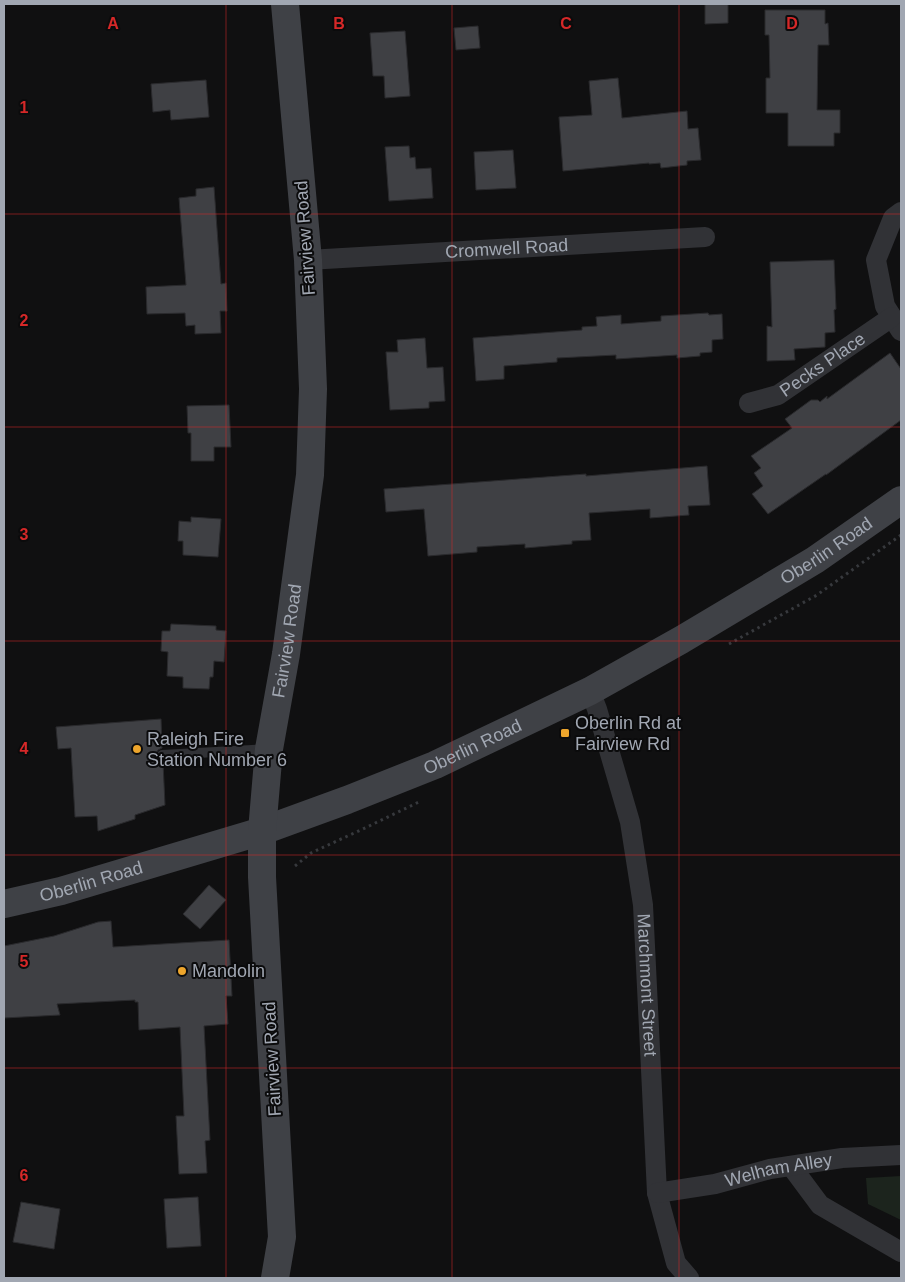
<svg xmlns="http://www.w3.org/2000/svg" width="905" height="1282" viewBox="0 0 905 1282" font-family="Arial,sans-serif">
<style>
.green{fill:#1c241d}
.building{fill:#3f4044;stroke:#2a2a2d}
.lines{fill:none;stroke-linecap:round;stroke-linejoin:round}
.path{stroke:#37393d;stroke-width:3;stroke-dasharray:2.5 4;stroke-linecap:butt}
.lane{stroke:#313236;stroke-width:10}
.street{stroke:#313236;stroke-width:20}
.secondary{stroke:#3f4146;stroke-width:28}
.grid{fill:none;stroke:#d62828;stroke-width:1;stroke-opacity:0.55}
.poi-dot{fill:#eda52c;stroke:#0b0b0c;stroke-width:2}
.labels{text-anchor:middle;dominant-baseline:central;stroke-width:4;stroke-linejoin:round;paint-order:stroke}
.street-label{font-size:18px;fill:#a1a7b2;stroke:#0b0b0c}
.poi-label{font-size:18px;fill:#a1a7b2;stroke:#0b0b0c;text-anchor:start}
.grid-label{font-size:16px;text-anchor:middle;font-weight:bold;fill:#d62828;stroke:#0b0b0c;stroke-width:4;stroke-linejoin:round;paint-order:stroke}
</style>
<rect width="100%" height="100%" fill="#101011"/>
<!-- green -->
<polygon class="green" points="901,1176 901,1220 868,1204 866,1178"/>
<!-- building -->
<g class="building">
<polygon points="705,4 728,4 728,23 705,24"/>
<polygon points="765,10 825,10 825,24 828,23 829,45 818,45 817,110 840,110 840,133 834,133 834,146 788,146 788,113 766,113 766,78 770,78 769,35 765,35"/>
<polygon points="478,26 480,48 456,50 454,28"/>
<polygon points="405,31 410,96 385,98 384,76 373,76 370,33"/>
<polygon points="618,78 622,118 687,111 688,129 698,128 701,160 687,161 687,165 661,168 660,163 649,164 649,163 563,171 559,117 592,115 589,81"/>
<polygon points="206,80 209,117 171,120 170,110 153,112 151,84"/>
<polygon points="409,146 410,158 415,157 416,169 431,168 433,198 389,201 385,147"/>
<polygon points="513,150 516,188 476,190 474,152"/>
<polygon points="214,187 221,284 226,283 227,311 220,311 221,333 195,334 195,325 186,326 185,313 147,314 146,287 186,285 179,198 196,196 196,189"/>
<polygon points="834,260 836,309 834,310 835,332 825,333 825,347 794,349 795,360 767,361 767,326 772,327 770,262"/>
<polygon points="708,313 709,315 722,314 723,339 712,340 712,352 700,353 700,356 677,358 677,355 616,359 616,355 557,358 557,362 504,366 504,379 476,381 473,338 582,330 582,327 597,326 596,317 621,315 621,324 661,321 661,316"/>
<polygon points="425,338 427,368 443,367 445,401 429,402 429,408 390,410 386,352 398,352 397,340"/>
<polygon points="890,353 901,369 901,420 826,475 826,474 768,514 752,494 763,486 754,473 761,468 751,456 792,428 785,419 811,400 818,400 820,402 827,396 827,399"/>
<polygon points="229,405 231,447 214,447 214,461 191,461 191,433 188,433 187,406"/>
<polygon points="707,466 710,505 688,506 689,515 650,518 650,509 589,513 591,540 572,541 572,544 525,548 525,544 477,547 477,552 428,556 424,509 386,512 384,489 586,474 586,476"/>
<polygon points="191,517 221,519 218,557 183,555 183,541 178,541 179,521 191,522"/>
<polygon points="171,624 216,626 216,630 226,631 224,662 214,661 213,677 210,677 209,689 183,688 183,677 167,676 168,652 161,651 162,631 170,631"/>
<polygon points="161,719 162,748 158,750 155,755 157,759 163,762 165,805 135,815 135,819 98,831 97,816 75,817 71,748 58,749 56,727"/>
<polygon points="209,885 226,900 200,929 183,914"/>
<polygon points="111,921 113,947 229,940 232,996 226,996 228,1024 204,1026 210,1140 205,1141 207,1173 179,1174 176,1116 184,1116 180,1027 139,1030 138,1002 135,1002 135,1000 57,1004 60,1015 4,1018 4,946 54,936 98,922"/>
<polygon points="198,1197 201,1246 167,1248 164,1199"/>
<polygon points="21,1202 60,1209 54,1249 13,1242"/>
</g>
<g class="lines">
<!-- path -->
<g class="path">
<polyline points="729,644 817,595 901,535"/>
<polyline points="295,866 311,853 367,827 421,801"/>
</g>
<!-- lane -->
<polyline class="lane" points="162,755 268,749"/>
<!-- street -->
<g class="street">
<polyline points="901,212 893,218 876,260 885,306 901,331"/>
<path id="s1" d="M308,260L705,237"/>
<path id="s2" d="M749,403L778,395L892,317"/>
<path id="s3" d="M590,691L597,709L630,822L643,905L657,1193L676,1263L689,1278"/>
<polyline points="791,1166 820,1205 901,1252"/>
<path id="s4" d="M657,1193L715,1184L770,1169L842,1158L901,1155"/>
</g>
<!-- secondary -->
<g class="secondary">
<path id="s5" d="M4,904L61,891L262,831L347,800L435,765L590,691L681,640L815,560L901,500"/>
<path id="s6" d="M275,1278L282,1237L262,877V831L269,749L286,654L310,475L313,389L308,260L285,4"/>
</g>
</g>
<!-- grid -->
<path class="grid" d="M226,4V1278M452,4V1278M679,4V1278M4,214H901M4,427H901M4,641H901M4,855H901M4,1068H901"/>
<!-- markers -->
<g class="poi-dot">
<rect x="560" y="728" width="10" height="10" rx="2.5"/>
<circle cx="137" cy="749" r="5"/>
<circle cx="182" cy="971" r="5"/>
</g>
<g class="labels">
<!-- street labels -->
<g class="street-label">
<text transform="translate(305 238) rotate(-94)">Fairview Road</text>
<text stroke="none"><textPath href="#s1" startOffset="199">Cromwell Road</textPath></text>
<text stroke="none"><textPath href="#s2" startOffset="84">Pecks Place</textPath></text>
<text stroke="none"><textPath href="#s5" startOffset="900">Oberlin Road</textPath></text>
<text stroke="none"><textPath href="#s6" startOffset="640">Fairview Road</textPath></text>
<text stroke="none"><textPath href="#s5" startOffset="495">Oberlin Road</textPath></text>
<text stroke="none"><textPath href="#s5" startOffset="90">Oberlin Road</textPath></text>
<text stroke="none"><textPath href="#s3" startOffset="301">Marchmont Street</textPath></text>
<text transform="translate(272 1059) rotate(-93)">Fairview Road</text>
<text stroke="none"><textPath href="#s4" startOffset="124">Welham Alley</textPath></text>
</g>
<!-- poi labels -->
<g class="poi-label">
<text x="575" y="723">Oberlin Rd at<tspan x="575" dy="21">Fairview Rd</tspan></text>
<text x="147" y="739">Raleigh Fire<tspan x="147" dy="21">Station Number 6</tspan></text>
<text x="192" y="971">Mandolin</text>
</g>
</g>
<g class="grid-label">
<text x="113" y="29">A</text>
<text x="339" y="29">B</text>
<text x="566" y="29">C</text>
<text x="792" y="29">D</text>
<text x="24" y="113">1</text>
<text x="24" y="326">2</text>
<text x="24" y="540">3</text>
<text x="24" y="754">4</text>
<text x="24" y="967">5</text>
<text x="24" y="1181">6</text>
</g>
<!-- border -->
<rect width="905" height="1282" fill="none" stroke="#a1a7b2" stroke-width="10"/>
</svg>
